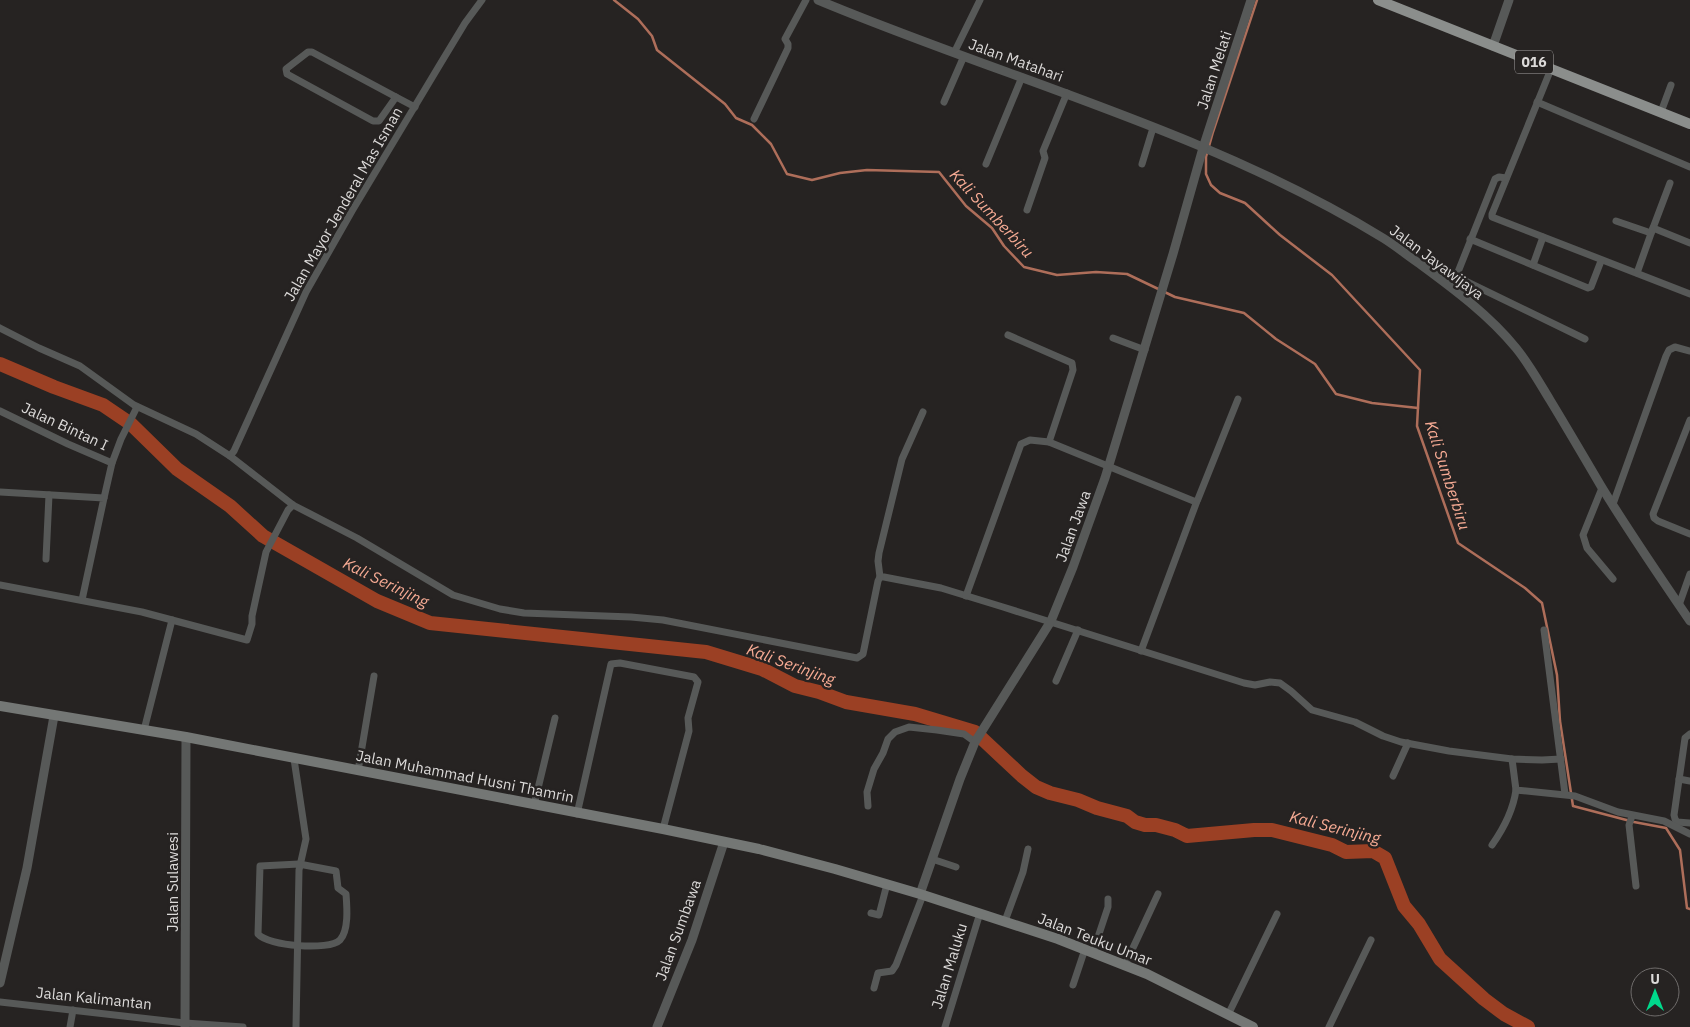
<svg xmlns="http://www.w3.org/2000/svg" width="1690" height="1027" viewBox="0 0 1690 1027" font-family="'IBM Plex Sans',sans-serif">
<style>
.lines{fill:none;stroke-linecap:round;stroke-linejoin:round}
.stream{stroke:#ae6e5a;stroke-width:2.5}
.river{stroke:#9b4024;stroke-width:14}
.minor{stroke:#575958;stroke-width:7}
.tertiary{stroke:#575958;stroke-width:9}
.secondary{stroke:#747775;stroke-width:10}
.primary{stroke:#8b8e8c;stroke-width:10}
.labels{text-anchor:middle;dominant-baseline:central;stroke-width:5;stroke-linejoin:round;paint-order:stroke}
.shield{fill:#262322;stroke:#a5a3a2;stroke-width:1}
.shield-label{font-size:14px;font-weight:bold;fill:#dcdad9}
.street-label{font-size:15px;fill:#dcdad9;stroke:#262322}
.water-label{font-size:16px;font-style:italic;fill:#f7ab94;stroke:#262322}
</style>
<rect width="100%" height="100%" fill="#262322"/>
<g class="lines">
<!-- stream -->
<g class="stream">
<polyline points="614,0 638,19 652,36 657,50 725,104 736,118 752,125 771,144 787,174 812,180 840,173 867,170 939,172 966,206 992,228 1004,246 1024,267 1057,275 1096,272 1127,274 1175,297 1244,313 1276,339 1315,364 1336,394 1372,403 1418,408"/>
<polyline points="1257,0 1213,132 1206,157 1206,174 1211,185 1220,193 1245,203 1280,235 1332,275 1420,370 1417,426 1458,543 1525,588 1542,603 1557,675 1560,721 1573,806 1634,822 1666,828 1680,850 1687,908 1690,909"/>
</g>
<!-- river -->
<polyline class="river" points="0,364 54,387 103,405 131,424 177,469 230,506 263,536 377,601 430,623 706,652 762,669 795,686 819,692 846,702 915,714 975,732 1022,776 1036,787 1050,793 1078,800 1097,808 1127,816 1135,822 1145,825 1156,825 1175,830 1187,836 1254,830 1272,830 1332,845 1346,852 1373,851 1385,858 1404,906 1419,924 1440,959 1484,999 1504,1014 1528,1027"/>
<!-- minor -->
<g class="minor">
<polygon points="308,52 312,52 396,97 379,121 373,121 287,74 286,69"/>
<polyline points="954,53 980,0"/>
<polyline points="1551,69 1492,214 1492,217 1690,294"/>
<polyline points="396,97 415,107"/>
<polyline points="944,102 964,56"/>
<polyline points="1537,102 1690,167"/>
<polyline points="1661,112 1671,85"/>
<polyline points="754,119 788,48 788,44 785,39 806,0"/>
<polyline points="986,164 1022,77"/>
<polyline points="1142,164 1153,128"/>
<polyline points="1027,210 1045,158 1043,151 1067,93"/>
<polyline points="1616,221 1651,233"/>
<polyline points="1653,228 1670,183"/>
<polyline points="1470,239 1588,288 1591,287 1601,261"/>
<polyline points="1533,265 1543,237"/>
<polyline points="1637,273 1653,228 1690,243"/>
<polyline points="1455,276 1585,339"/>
<polyline points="1452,287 1495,179 1499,177 1506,178"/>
<polyline points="0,328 39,348 80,366 134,405 196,434 230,456 293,505 357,538 453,595 500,609 524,613 631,617 663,620 857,658 863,654 878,581 880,577 884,577 941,588 1003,607 1244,683 1255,685 1270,682 1280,683 1291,691 1312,710 1355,722 1383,736 1401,742 1449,751 1512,759 1542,760 1561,759"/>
<polyline points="1008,335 1072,363 1073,370 1049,442"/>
<polyline points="1113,338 1145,350"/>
<polyline points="0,411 68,444 112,463 104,498"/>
<polyline points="1690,420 1653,514 1654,518 1658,521 1690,534"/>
<polyline points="230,456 234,451 306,292 352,211 439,66 465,23 482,0"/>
<polyline points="112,463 121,439 137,407"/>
<polyline points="1602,488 1583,535 1587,548 1613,579"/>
<polyline points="0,492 104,498 82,600"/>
<polyline points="1613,504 1666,356 1669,350 1675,347 1690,351"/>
<polyline points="46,559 49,495"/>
<polyline points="880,577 878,561 879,553 902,459 923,412"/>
<polyline points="0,585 142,612 247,640 252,624 252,616 266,552 288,510 293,505"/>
<polyline points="966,596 1021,444 1030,440 1049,442 1196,502 1198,499 1238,399"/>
<polyline points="1679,605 1690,574"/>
<polyline points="1544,630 1565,794"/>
<polyline points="1141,651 1197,501"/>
<polyline points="1056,681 1078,630"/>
<polyline points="144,730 172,620"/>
<polyline points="1690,734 1685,738 1674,815 1675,819 1677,822 1690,823"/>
<polyline points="294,759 306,839 299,870 296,1027"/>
<polyline points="1512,759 1516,790 1575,796 1618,812 1664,821 1690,834"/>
<polyline points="358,771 374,676"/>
<polyline points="1393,776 1408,743"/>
<polyline points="1679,779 1690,781"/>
<polyline points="534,805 555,718"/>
<polyline points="868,806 867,792 874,769 883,753 888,739 895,732 909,727 937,730 964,734 975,742"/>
<polyline points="577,814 611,664 620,663 694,677 698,682 688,718 689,731 663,829"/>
<polyline points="1632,816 1629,825 1636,886"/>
<path d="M1492,845C1504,828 1513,811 1516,790"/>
<polyline points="932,859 956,867"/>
<path d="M299,864L336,871L338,888L346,894C347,907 349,930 340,940C329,951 268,946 258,934L260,866Z"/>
<polyline points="871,913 879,915 887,884"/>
<polyline points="1005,921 1023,872 1028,849"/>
<polyline points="1093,952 1108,907 1108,899"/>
<polyline points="1125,965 1158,894"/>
<polyline points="1073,985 1085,949"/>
<polyline points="874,988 878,973 892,971 896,965 923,895"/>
<polyline points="0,1002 185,1023 243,1027"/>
<polyline points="1228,1015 1277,914"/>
<polyline points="70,1027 73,1010"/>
<polyline points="945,1027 980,913"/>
<polyline points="1329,1027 1371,940"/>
</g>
<!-- tertiary -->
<g class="tertiary">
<path d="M818,0C1007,79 1208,131 1383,238C1396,246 1408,256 1420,264C1454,289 1489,315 1516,348C1529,364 1539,382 1550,400C1567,428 1584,457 1601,486C1629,532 1660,577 1690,621"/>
<polyline points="1493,46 1509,0"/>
<polyline points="920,894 960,779 975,742 1051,621 1073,567 1105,478 1173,254 1203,148 1251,0"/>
<polyline points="0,983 27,868 54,716"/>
<polyline points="185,1027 186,737"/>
<polyline points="657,1027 692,940 724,842"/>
</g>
<!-- secondary -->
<polyline class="secondary" points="0,706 186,737 663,829 759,849 835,869 920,894 1058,939 1147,974 1253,1027"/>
<!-- primary -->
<polyline class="primary" points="1378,0 1690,124"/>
</g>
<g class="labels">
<!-- shield labels -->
<rect class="shield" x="1515" y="50.5" width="38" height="23" rx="4"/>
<g class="shield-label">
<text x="1534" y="62">016</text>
</g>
<!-- street labels -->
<g class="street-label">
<text transform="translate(1016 60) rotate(20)">Jalan Matahari</text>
<text transform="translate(1214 70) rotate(-72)">Jalan Melati</text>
<text transform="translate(343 204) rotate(-60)">Jalan Mayor Jenderal Mas Isman</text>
<text transform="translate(1437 262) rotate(37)">Jalan Jayawijaya</text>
<text transform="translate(65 426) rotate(25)">Jalan Bintan I</text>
<text transform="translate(1073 526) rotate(-70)">Jalan Jawa</text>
<text transform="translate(465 776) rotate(11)">Jalan Muhammad Husni Thamrin</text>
<text transform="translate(172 882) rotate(-90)">Jalan Sulawesi</text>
<text transform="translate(678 930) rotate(-70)">Jalan Sumbawa</text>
<text transform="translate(1095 939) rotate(21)">Jalan Teuku Umar</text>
<text transform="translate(949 966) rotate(-73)">Jalan Maluku</text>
<text transform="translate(94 998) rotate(6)">Jalan Kalimantan</text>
</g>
<!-- water labels -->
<g class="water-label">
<text transform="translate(992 213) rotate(47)">Kali Sumberbiru</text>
<text transform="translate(1448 475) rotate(72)">Kali Sumberbiru</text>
<text transform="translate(386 582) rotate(26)">Kali Serinjing</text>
<text transform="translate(791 664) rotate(20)">Kali Serinjing</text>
<text transform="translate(1335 827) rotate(14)">Kali Serinjing</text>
</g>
</g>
<!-- north arrow -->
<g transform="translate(1655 992)"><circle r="24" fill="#262322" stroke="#6f6c6b"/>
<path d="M0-4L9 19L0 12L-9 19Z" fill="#00d98c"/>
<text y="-8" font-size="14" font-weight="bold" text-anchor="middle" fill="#dcdad9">U</text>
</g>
</svg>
